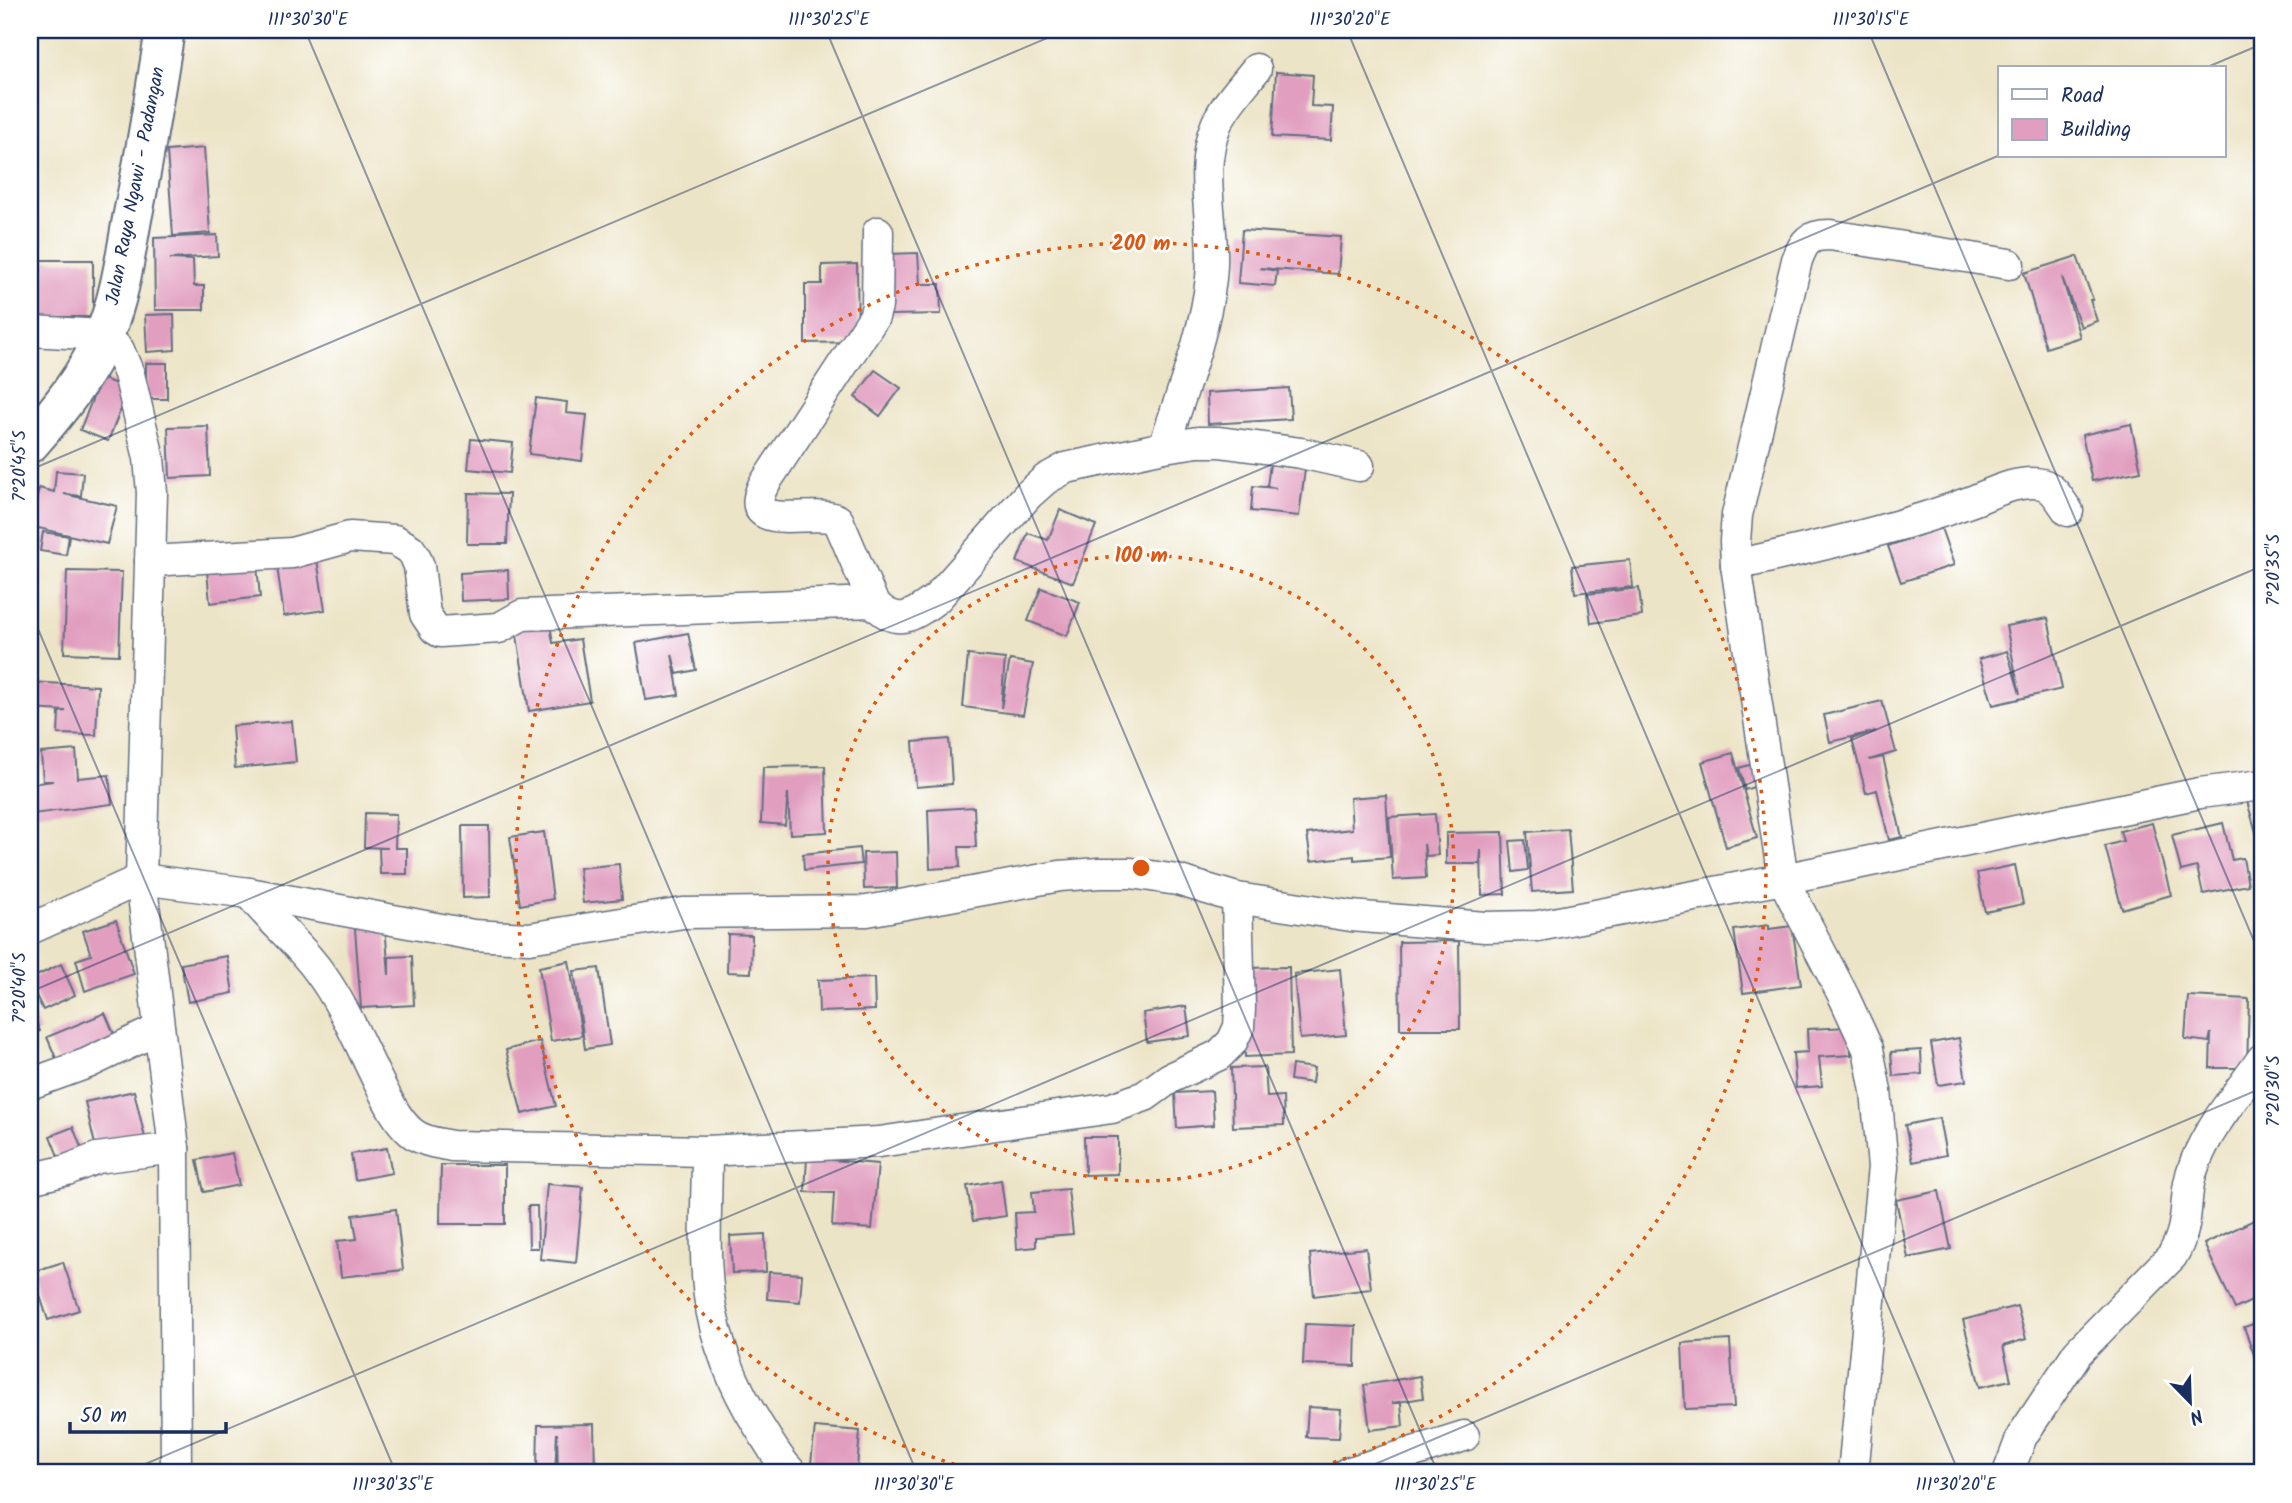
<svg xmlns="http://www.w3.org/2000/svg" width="2292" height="1503" viewBox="0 0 2292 1503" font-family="Kalam,sans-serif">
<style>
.building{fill:#e19ebf}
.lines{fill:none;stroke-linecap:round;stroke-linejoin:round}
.minor-casing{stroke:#646e82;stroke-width:33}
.highway-casing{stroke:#646e82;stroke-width:42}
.minor{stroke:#fff;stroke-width:30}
.highway{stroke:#fff;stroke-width:38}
.ticks{fill:none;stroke:#1b2f5e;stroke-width:2;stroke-opacity:0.45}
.ring{fill:none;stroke:#de5710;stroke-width:3.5;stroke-dasharray:3.5 7}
.labels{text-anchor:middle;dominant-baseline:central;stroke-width:5;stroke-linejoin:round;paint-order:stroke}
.street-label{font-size:19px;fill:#1b2f5e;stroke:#fff}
.centre{fill:#de5710;stroke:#fff;stroke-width:3.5}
.ring-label{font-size:21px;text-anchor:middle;font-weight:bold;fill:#de5710;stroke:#fff;stroke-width:5;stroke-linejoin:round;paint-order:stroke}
.neatline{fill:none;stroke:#1b2f5e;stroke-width:2.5}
.ticks-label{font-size:18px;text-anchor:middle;fill:#1b2f5e}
</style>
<rect width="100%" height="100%" fill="#fff"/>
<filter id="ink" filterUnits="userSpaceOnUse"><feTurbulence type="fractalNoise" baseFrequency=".0143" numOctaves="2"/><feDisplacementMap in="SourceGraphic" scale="14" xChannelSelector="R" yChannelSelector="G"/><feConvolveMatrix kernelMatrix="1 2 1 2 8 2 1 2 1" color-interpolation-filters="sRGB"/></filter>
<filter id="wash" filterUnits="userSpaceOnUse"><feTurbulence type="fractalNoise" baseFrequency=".00686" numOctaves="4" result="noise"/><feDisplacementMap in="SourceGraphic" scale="28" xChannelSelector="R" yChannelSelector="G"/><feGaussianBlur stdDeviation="1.57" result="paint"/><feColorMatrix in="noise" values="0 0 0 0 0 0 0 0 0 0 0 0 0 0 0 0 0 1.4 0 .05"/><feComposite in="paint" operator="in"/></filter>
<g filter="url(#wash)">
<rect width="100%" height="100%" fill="#ece4c6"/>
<g id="blocks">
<!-- building -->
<g class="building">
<polygon points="1276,72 1313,75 1311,106 1333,107 1331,140 1272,137"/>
<polygon points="204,148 210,233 173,236 167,151"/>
<polygon points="1242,230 1341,237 1338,274 1260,268 1277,271 1275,286 1238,283"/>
<polygon points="217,235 218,256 170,259 193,260 194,286 204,286 204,310 155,310 154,238"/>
<polygon points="918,253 920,284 940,284 941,314 890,315 888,254"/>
<polygon points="2077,256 2093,300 2090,300 2097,321 2081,327 2062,277 2080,337 2046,348 2024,273"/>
<rect x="30" y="260" width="63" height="57"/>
<polygon points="857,264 858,342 805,343 805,284 822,284 822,265"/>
<polygon points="174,314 175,350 147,352 145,315"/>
<rect x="146" y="363" width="21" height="36"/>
<polygon points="875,370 901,388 880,416 855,397"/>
<polygon points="101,378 129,389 108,441 80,430"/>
<polygon points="1289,388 1291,419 1208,424 1207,393"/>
<polygon points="536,398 567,402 566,413 587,415 582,461 529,454"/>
<polygon points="2131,424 2141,471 2092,481 2082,435"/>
<polygon points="208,426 210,476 170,478 168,427"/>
<polygon points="471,439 513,443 510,473 468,469"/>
<polygon points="1270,464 1305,469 1299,516 1251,511 1253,486 1276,488 1267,486"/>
<polygon points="56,471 83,473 81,496 64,494 117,506 107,544 30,526 39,488 54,492"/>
<polygon points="468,493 509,494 507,544 467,544"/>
<polygon points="1060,510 1096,525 1073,583 1017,562 1028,533 1048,540"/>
<polygon points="1941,528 1954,565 1901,582 1888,546"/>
<polygon points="43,532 69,536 66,555 40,551"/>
<polygon points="316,553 325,610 284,616 276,559"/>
<polygon points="1630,560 1633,587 1575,593 1572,566"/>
<polygon points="257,566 260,597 210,603 207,571"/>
<polygon points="508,570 509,599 461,601 460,573"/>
<polygon points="67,571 122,572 119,655 64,653"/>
<polygon points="30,575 33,575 32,593 30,593"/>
<polygon points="1041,588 1080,602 1067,636 1028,621"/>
<polygon points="1639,588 1642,616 1591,623 1587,594"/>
<polygon points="549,618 553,643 580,639 590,701 529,711 515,623"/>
<polygon points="2048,618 2062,689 1993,705 1979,659 2007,651 2020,694 2006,626"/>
<polygon points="688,633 696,670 677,674 672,654 679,695 646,700 636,643"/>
<polygon points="968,655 1005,659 1001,708 1010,660 1033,664 1023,715 963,707"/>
<polygon points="30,682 98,686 96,735 58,734 59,712 66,711 30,709"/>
<polygon points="1882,701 1896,752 1869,760 1883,757 1902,837 1889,840 1877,790 1866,793 1852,739 1876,731 1830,742 1824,715"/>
<polygon points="292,721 296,762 235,768 232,726"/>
<polygon points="949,739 952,784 916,787 913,742"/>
<polygon points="76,750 78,778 109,775 112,804 33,814 30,784 53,781 43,781 41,753"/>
<polygon points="1733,753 1757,838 1726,847 1702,762"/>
<polygon points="1756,763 1762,784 1745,790 1739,768"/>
<polygon points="825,766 827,832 790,834 788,793 785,825 761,823 763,767"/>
<polygon points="2262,792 2262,849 2261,849 2246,798"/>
<polygon points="1386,795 1390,857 1354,860 1354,856 1311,861 1307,834 1352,829 1350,798"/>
<polygon points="974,807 976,847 959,847 960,867 930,869 928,810"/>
<polygon points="365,813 396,814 395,848 407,848 407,874 380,874 379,848 388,848 364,847"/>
<polygon points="1435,814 1438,855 1426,856 1424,844 1426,878 1393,880 1389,817"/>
<polygon points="2152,823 2171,895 2122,909 2105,846 2123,841 2120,831"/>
<polygon points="2223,823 2232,860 2243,858 2248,885 2203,894 2197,867 2181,871 2172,835"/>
<polygon points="462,826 489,826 490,897 463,898"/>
<polygon points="1568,829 1573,889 1532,892 1527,832"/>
<polygon points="544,832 553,899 520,905 510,837"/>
<polygon points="1503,832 1505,894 1482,895 1481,850 1480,864 1446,864 1446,833"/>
<polygon points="1525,840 1528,870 1513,872 1510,841"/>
<polygon points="859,848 861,864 804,870 803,854"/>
<polygon points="896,852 897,888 864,889 863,853"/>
<polygon points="619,864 622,899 583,903 579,868"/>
<polygon points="2015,865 2023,904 1985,912 1977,873"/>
<polygon points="116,920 134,974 85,991 76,960 91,955 83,931"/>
<polygon points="1769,925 1769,929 1792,926 1801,985 1743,993 1734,930"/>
<polygon points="385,926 389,975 389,957 412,956 414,1005 361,1008 355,929"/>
<polygon points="728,934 752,935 751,973 727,972"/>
<polygon points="1459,941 1460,1029 1400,1029 1399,942"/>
<polygon points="227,956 233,993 188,1002 181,964"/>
<polygon points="569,961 582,1036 551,1041 539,967"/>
<polygon points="61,964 75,995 43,1010 30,983 30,979"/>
<polygon points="1289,967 1291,1055 1245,1057 1243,968"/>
<polygon points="599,968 610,1045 585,1049 574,971"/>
<polygon points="1340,969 1346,1035 1300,1039 1294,974"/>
<polygon points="874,978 875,1010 819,1012 818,980"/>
<polygon points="2188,996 2249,999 2247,1068 2210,1068 2211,1033 2209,1042 2185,1039"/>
<polygon points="1186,1006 1190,1036 1147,1042 1143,1013"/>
<polygon points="30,1008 40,1031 30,1036"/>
<polygon points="105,1013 118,1043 60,1068 47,1037"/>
<polygon points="1850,1027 1851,1055 1819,1057 1822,1086 1796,1088 1793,1053 1808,1052 1807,1029"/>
<polygon points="1959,1038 1966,1081 1938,1085 1931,1043"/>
<polygon points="540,1041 556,1106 522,1114 506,1050"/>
<polygon points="1921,1050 1922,1074 1893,1076 1891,1052"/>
<polygon points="1292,1065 1314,1068 1312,1083 1290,1080"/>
<polygon points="1265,1067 1267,1097 1283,1096 1284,1125 1233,1127 1231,1068"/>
<polygon points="134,1091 146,1142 97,1153 85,1102"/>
<polygon points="1212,1091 1214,1125 1177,1128 1175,1093"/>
<polygon points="1939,1118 1946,1155 1913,1162 1905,1125"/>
<polygon points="73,1127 83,1152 60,1161 50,1136"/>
<polygon points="1084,1137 1118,1137 1118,1174 1085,1175"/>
<polygon points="387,1148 392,1173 355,1180 351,1154"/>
<polygon points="232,1153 239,1185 204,1192 197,1160"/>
<polygon points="807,1158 878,1164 872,1229 832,1226 834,1193 805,1192"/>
<polygon points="441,1165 505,1165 505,1224 440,1224"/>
<polygon points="1001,1180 1006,1216 973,1221 967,1186"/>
<polygon points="547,1184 583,1187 576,1263 540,1259"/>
<polygon points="1068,1189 1073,1234 1036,1237 1036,1247 1017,1249 1015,1213 1034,1212 1032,1192"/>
<polygon points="1939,1191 1951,1249 1908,1258 1896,1200"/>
<polygon points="528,1206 537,1206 538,1248 529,1248"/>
<polygon points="396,1209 403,1270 341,1277 337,1241 357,1239 353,1215"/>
<polygon points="2262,1216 2262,1296 2235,1309 2204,1244"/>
<polygon points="765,1234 766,1272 732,1273 730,1236"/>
<polygon points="1366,1248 1371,1289 1314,1296 1310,1254"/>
<polygon points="63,1262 79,1310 48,1320 32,1272"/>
<polygon points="769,1272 802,1274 800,1302 767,1299"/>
<polygon points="2017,1306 2026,1339 2003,1346 2011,1380 1980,1387 1963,1320"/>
<polygon points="2262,1321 2262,1370 2260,1371 2244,1327"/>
<polygon points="1305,1324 1356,1326 1355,1366 1303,1364"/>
<polygon points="1730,1340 1734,1407 1685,1409 1682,1343"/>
<polygon points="1420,1376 1423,1398 1392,1403 1401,1403 1403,1426 1370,1430 1364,1385"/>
<polygon points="1308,1407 1341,1409 1339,1438 1306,1437"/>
<polygon points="594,1424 595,1473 558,1473 557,1433 555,1473 537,1472 538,1425"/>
<polygon points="815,1427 860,1431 857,1469 873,1470 873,1473 810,1473"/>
</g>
</g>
</g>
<g filter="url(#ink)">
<use href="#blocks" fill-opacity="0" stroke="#646e82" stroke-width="2"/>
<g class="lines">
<!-- minor casing -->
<g class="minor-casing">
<g id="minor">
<path d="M878,232L877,306L874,317L763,486C739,536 817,507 838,520L873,602C897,628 912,617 937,598L1028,495L1046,479L1066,468L1164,447L1198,442H1219L1301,453L1359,466"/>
<polyline points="30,331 104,335 119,350 129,374 149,458 152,493 141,879 174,1148 176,1473"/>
<path d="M1164,447C1181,393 1205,334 1211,278C1217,228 1196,174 1216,125C1225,104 1243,86 1256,69"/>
<polyline points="150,561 292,553 350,537 395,540 410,549 415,556 419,566 425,614 435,629 440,632 499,628 522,615 873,602"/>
<path d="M1736,565C1818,546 1896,530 1975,500C1994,492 2020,479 2042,484C2054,487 2061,502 2068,511"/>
<path d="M249,893C270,920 297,942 317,969C343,1003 360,1045 379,1083C388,1100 396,1119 411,1132C423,1142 438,1143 452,1146L707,1151L879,1142L1112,1108L1145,1096L1170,1078L1219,1055L1232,1042L1239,1027L1240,1008L1237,898"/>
<polyline points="30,929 141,879 249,893 473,935 529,938 683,913 867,911 1060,876 1099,873 1131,873 1177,880 1237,898 1351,916 1485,927 1538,926 1783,879 2200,793 2262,785"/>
<polyline points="30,1084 88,1063 159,1029"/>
<path d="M707,1151C707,1198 703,1248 709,1296C715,1341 734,1387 758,1425C769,1442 778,1460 792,1473"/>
<polyline points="30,1179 67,1170 97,1158 174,1148"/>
<polyline points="1347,1473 1464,1436"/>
<path d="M1853,1473L1883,1167L1876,1091L1868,1049L1844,997L1783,879L1736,565L1735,541L1737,515L1797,260C1804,241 1809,235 1830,235L2009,264"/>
<path d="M2008,1473L2022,1436L2078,1352L2172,1256C2193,1222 2181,1196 2195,1163C2210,1124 2239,1093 2262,1059"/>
</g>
</g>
<!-- highway casing -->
<g class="highway-casing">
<path id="highway" d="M30,443C59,410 88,374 105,333C120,296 125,258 132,219C145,156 155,93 165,30"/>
</g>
<!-- minor -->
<use href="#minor" class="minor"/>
<!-- highway -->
<use href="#highway" class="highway"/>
</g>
</g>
<!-- ticks -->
<path class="ticks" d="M305,30L917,1473M826,30L1438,1473M1347,30L1959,1473M1868,30L2262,960M2205,68L2262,44M30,470L1066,30M30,610L396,1473M30,992L2000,155M124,1473L2262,566M1354,1473L2262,1088"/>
<!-- distance rings -->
<g class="ring">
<circle cx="1141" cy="868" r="313"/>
<path d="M985 1473A625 625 0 1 1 1297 1473"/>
</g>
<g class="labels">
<!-- street labels -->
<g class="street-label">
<text transform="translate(136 186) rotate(-79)">Jalan Raya Ngawi - Padangan</text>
</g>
</g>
<circle cx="1141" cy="868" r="10" class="centre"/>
<g class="ring-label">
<text x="1141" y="250">200 m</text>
<text x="1141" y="562">100 m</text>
</g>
<!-- margin -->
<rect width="2292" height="1503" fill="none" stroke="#fff" stroke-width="77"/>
<!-- legend -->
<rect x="1998" y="66" width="228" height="91" fill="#ffffff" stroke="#a4acbf" stroke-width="2"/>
<rect x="2012" y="89" width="35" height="10" fill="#ffffff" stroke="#a4acbf" stroke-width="2"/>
<text x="2061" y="102" font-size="21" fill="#1b2f5e">Road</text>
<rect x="2012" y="119" width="35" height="21" fill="#e19ebf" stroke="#a4acbf" stroke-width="2"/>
<text x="2061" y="136" font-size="21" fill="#1b2f5e">Building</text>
<!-- north arrow -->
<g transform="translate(2190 1402) rotate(157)" stroke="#ffffff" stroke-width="5" paint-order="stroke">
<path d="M0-5L12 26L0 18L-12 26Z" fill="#1b2f5e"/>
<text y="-10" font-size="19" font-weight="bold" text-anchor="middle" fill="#1b2f5e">N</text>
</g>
<!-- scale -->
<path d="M70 1422v10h156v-10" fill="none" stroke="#1b2f5e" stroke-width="3.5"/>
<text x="80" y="1422" font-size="21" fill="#1b2f5e" stroke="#ffffff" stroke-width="5" paint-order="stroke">50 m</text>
<rect x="38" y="38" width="2216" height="1426" class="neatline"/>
<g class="ticks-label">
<text x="308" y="25">111°30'30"E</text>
<text x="829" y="25">111°30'25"E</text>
<text x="1350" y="25">111°30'20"E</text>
<text x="1871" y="25">111°30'15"E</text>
<text transform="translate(19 466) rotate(-90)" y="6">7°20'45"S</text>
<text transform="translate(2273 570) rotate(-90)" y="6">7°20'35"S</text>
<text transform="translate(19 988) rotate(-90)" y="6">7°20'40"S</text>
<text transform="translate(2273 1091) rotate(-90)" y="6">7°20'30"S</text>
<text x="393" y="1490">111°30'35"E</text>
<text x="914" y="1490">111°30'30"E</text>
<text x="1435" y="1490">111°30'25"E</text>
<text x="1956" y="1490">111°30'20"E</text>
</g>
</svg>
